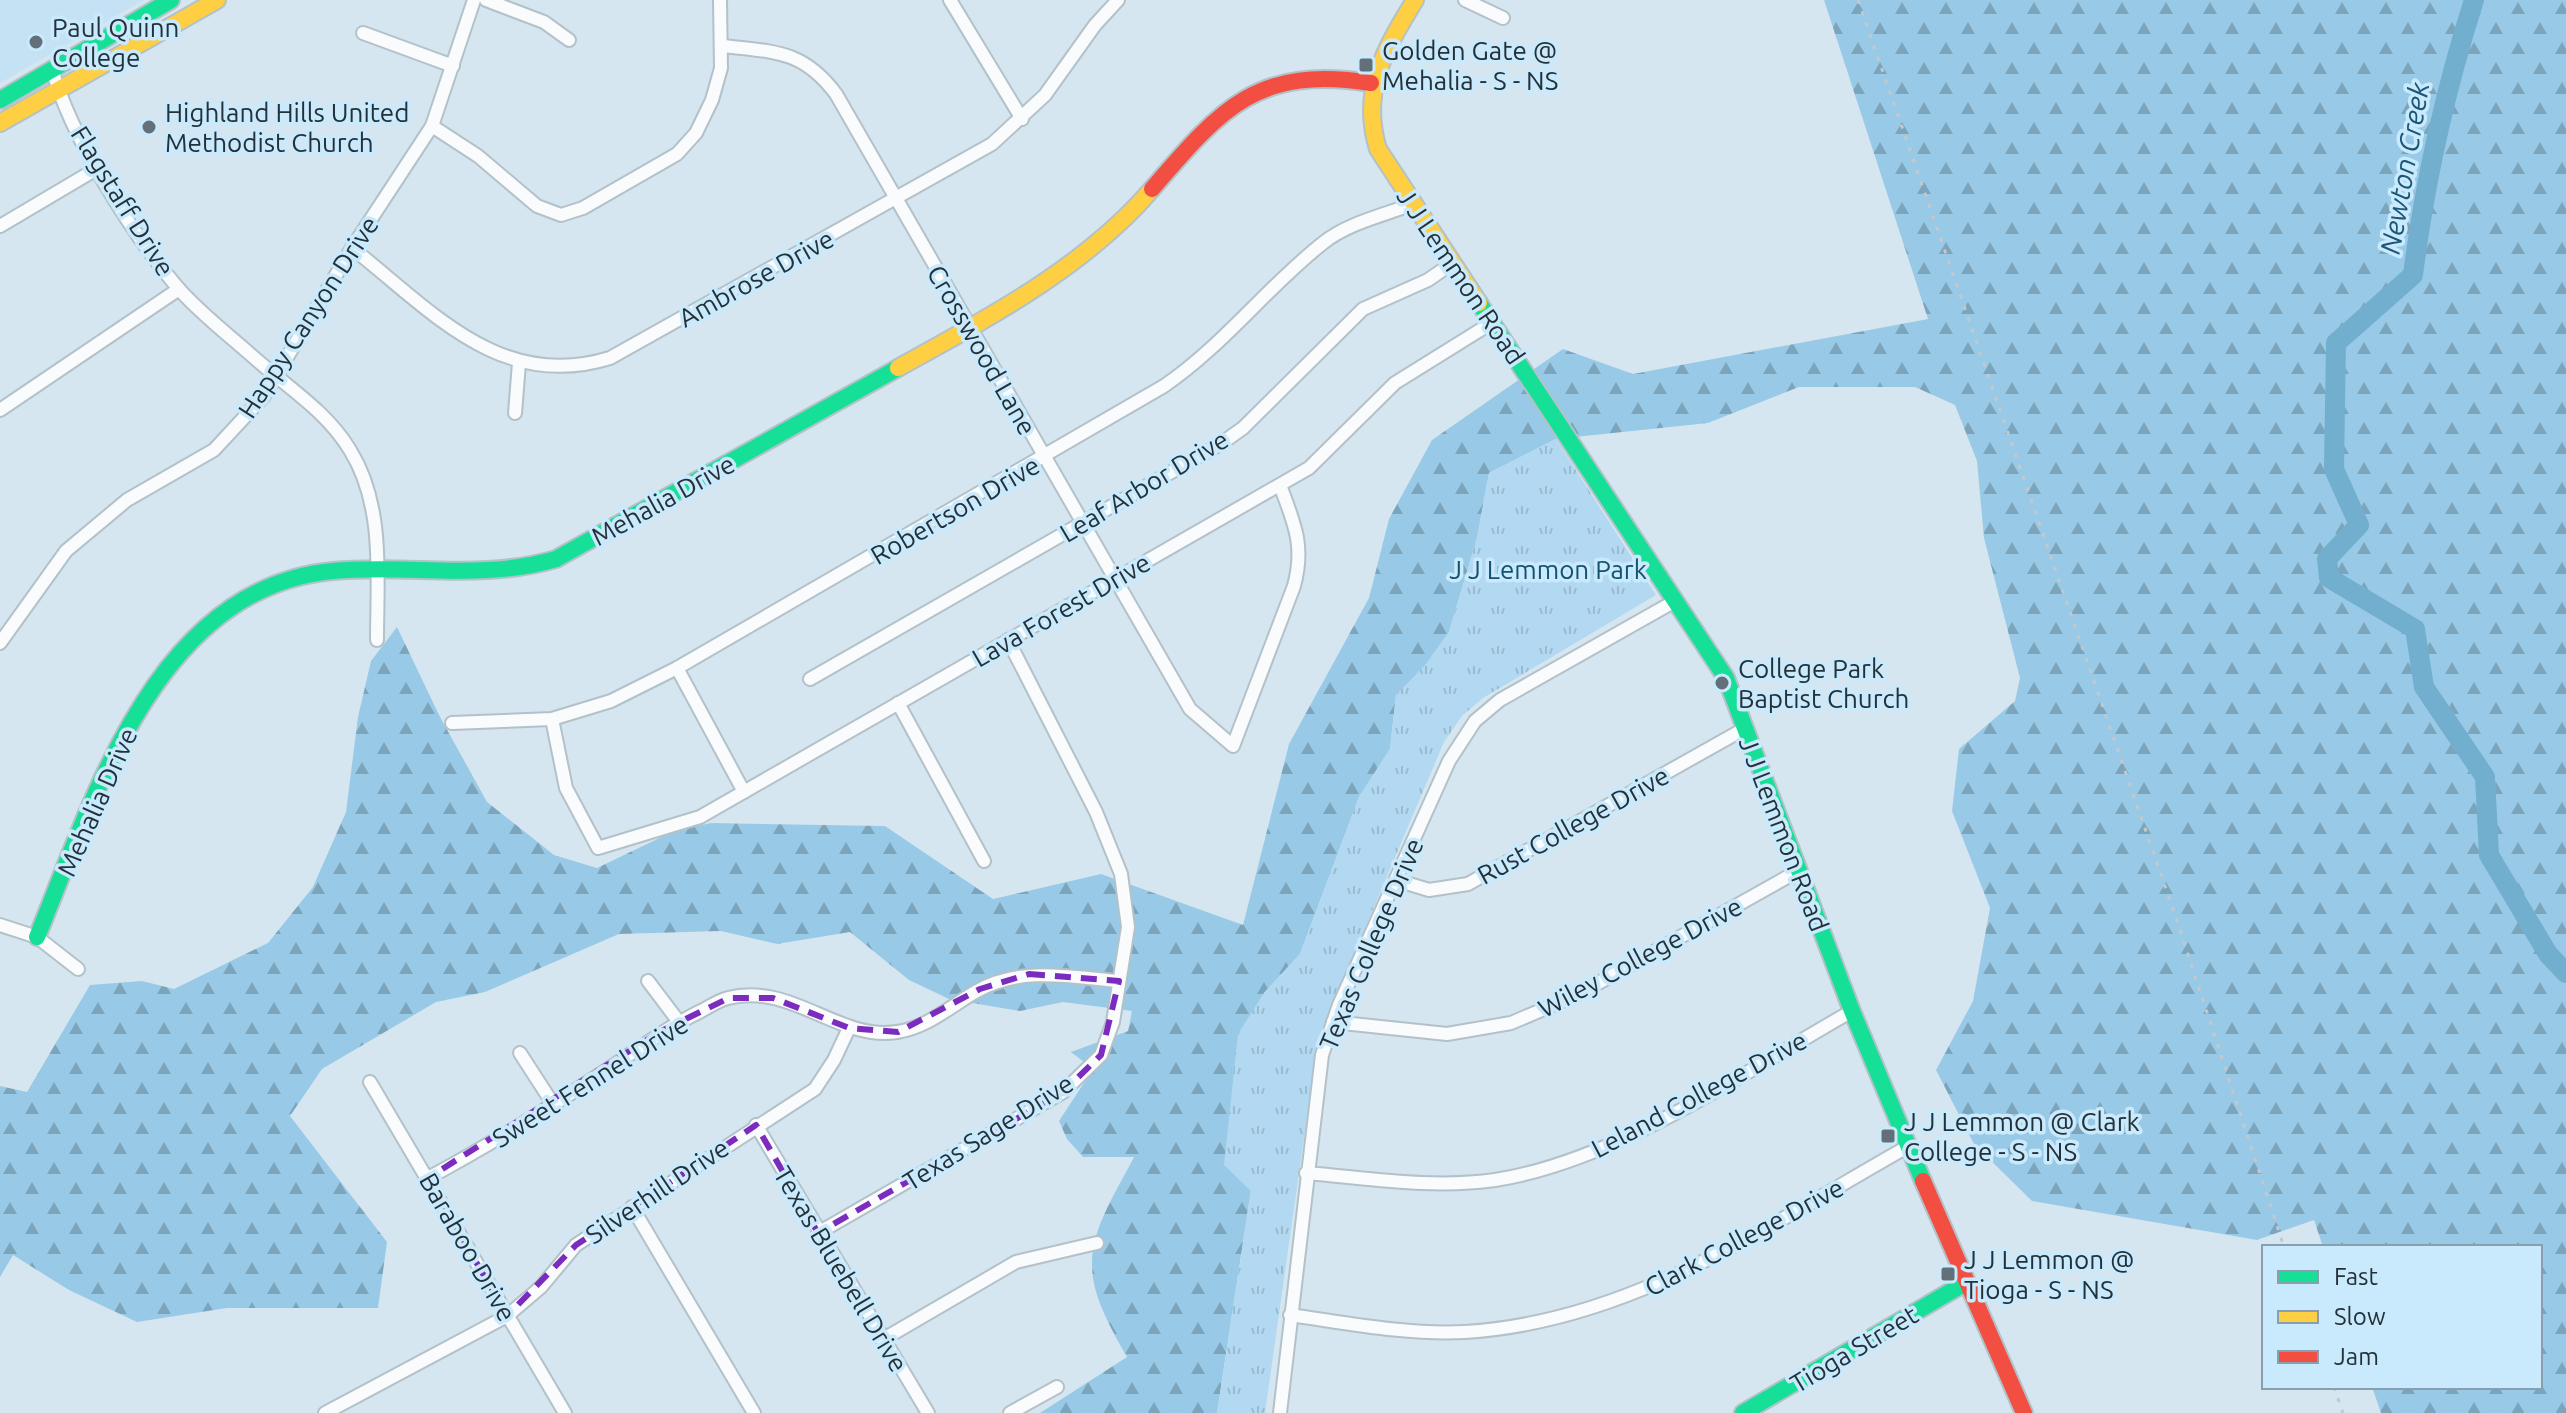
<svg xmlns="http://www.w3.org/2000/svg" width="2566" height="1413" viewBox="0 0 2566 1413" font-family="Ubuntu,sans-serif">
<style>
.built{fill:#c4e2f3}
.forest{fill:url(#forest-firs)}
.park{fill:url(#park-tufts)}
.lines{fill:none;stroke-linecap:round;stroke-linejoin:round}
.river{stroke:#72afce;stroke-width:20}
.street-casing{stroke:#b3c1c8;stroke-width:16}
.fast-casing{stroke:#b3c1c8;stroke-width:20}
.slow-casing{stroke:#b3c1c8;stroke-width:20}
.jam-casing{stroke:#b3c1c8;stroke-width:20}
.street{stroke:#f9fbfd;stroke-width:12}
.fast{stroke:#16e098;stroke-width:16}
.slow{stroke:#ffcf43;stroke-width:16}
.jam{stroke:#f24e42;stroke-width:16}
.rail{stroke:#c4c8cb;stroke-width:3;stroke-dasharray:4 8;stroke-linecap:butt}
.marked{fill:none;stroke:#7b2cbf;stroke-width:6;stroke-dasharray:16 10;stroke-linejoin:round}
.poi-dot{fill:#637079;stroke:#c9e9fc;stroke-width:3}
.labels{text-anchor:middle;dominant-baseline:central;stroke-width:7;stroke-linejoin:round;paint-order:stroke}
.poi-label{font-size:26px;fill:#253139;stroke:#c9e9fc;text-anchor:start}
.street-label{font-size:26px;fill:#253139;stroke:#c9e9fc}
.park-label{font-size:26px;fill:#14526f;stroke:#c9e9fc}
.water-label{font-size:28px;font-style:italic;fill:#1b5775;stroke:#c9e9fc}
</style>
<defs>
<pattern id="forest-firs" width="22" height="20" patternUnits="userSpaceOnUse" patternTransform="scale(2)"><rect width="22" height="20" fill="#98cae7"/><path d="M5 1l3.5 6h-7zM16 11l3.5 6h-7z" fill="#7ca5bc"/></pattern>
<pattern id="park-tufts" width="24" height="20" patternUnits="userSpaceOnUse" patternTransform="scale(2)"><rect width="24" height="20" fill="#b2d9f1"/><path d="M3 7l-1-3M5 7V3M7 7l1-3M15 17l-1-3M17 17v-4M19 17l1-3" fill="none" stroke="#99bbcf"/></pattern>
</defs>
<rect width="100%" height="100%" fill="#d5e6f0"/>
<!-- built -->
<polygon class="built" points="0,0 144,0 0,83"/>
<!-- forest -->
<path class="forest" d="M1824,0H2566V1413H2381L2372,1387H2540V1247H2323L2314,1220L2257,1240L2032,1201L1974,1144L1936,1070L1973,1001L1990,908L1952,811L1959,749L2015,701L2020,678L1984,538L1977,461L1955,405L1915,387H1799L1708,423L1556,439L1489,473L1477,538L1449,632L1422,670L1396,695L1390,749L1359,797L1300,954L1264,993L1251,1190L1217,1413H1040L1127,1357C1112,1330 1092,1297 1092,1265C1091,1228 1118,1189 1134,1157H1083L1067,1139L1059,1121L1093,1069L1071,1052L1128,1031L1132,1011L1063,1002L1020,1011L949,999L909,980L850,932L777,944L721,931L619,934L485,992L436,1002L322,1069L290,1116L387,1242L378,1308H227L137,1322L69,1290L13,1255L0,1277V1086L27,1092L90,985L142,981L174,989L268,943L313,887L346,812L358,717L371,661L397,627L440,717L487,802L554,855L597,868L674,831L711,823L885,826L993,899L1101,874L1243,925L1289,744L1369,598L1389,519L1432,440L1563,349L1633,374L1928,319Z"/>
<!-- park -->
<polygon class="park" points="1556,439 1656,595 1483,698 1462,716 1444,742 1318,1039 1265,1413 1217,1413 1251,1191 1224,1165 1238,1034 1264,993 1300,954 1359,797 1390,749 1396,695 1427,663 1449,632 1477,538 1489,473"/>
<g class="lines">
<!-- river -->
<path class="river" d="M2474,0C2445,91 2425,180 2413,275L2336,343L2334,469L2359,525L2327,559L2329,578L2415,629L2424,687L2485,777L2489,855L2548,954L2566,973"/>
<!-- street casing -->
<g class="street-casing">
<g id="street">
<polyline points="486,0 544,22 569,40"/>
<polyline points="950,0 1022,119"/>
<polyline points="1465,0 1503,18"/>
<polyline points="363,33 453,66"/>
<path d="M723,46C775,52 803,50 836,94L1190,709L1233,746L1294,586C1305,545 1294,523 1280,485"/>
<path d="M52,68C70,136 132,234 178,288C199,312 226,333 250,354C284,385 326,410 350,450C385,506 377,578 377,640"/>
<polyline points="432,126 478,156 537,206 561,215 583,208 677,154 696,133 712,100 721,68 720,0"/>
<polyline points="0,226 98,168"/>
<path d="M352,248C431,310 500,392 610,358L992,144L1045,95L1095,25L1118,0"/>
<polyline points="0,410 179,289"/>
<polyline points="515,413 519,363"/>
<polyline points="0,643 66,551 127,500 214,450 264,396 352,248 432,126 474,0"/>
<polyline points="677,668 744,792"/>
<polyline points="810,679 1222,443 1243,428 1363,309 1428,280 1454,262"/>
<polyline points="898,703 984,861"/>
<polyline points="552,719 566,788 598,848 700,817 1309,468 1395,383 1493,322"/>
<path d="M452,723L552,719L611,701L677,668L1164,386C1224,345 1267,287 1323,243C1348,223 1384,215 1413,204"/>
<polyline points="1396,880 1429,890 1468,884 1744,729"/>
<polyline points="0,925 37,937 78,969"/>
<polyline points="648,981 679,1022"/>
<polyline points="1333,1022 1447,1034 1511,1023 1577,995 1798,871"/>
<polyline points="520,1053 553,1104"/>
<polyline points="370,1082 565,1413"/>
<polyline points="756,1125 928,1413"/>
<path d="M1306,1173C1368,1178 1432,1189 1495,1180C1617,1161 1744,1072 1852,1011"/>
<path d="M428,1178C486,1147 543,1112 599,1075C633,1053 664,1029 701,1011C709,1007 719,1000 728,998C792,982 838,1041 897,1032C927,1028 952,1005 977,991C1021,966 1071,977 1119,981"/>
<polyline points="632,1207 754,1413"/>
<polyline points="818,1233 1063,1092 1101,1055 1113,1022 1128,927 1121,874 1096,812 1008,640"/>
<path d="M1290,1315C1347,1323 1407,1335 1465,1332C1630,1322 1767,1226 1907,1147"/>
<polyline points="882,1340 1016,1262 1097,1243"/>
<polyline points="325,1413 507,1316 541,1287 576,1245 815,1089 834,1060 849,1028"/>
<polyline points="1010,1413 1057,1387"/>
<polyline points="1280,1413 1322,1055 1339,1005 1449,761 1475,721 1500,700 1675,601"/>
</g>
</g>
<!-- fast casing -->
<g class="fast-casing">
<g id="fast">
<polyline points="0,100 171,0"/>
<polyline points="1479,303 1726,678 1852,1011 1923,1181"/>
<path d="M37,937C94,799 156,587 333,571C408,564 482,581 556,559L898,368"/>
<polyline points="1743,1413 1965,1283"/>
</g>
</g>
<!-- slow casing -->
<g class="slow-casing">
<g id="slow">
<path d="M1415,0C1385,49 1360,91 1378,149L1479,303"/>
<polyline points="0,123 217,0"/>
<path d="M898,368C988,318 1084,268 1152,189"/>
</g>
</g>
<!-- jam casing -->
<g class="jam-casing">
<g id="jam">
<path d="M1152,189C1221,109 1257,65 1371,83"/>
<polyline points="1923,1181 2024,1413"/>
</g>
</g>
<!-- street -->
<use href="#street" class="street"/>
<!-- fast -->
<use href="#fast" class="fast"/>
<!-- slow -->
<use href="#slow" class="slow"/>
<!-- jam -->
<use href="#jam" class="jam"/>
<!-- rail -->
<g class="rail">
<polyline points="1858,0 2175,915 2284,1247"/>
<polyline points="2334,1387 2343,1413"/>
</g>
</g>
<!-- marked area -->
<path class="marked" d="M1029,974L1119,981L1101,1055L1063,1092L818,1233L756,1125L576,1245L507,1316L428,1178L661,1031L729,998H773L849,1028L898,1032L980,989Z"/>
<!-- markers -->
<g class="poi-dot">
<circle cx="36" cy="42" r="8"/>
<rect x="1358" y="57" width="16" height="16" rx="4"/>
<circle cx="149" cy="127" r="8"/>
<circle cx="1722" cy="683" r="8"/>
<rect x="1880" y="1128" width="16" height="16" rx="4"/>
<rect x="1940" y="1266" width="16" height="16" rx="4"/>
</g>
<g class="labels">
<!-- poi labels -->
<g class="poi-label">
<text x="52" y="27">Paul Quinn<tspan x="52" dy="30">College</tspan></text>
<text x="1382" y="50">Golden Gate @<tspan x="1382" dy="30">Mehalia - S - NS</tspan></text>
<text x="165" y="112">Highland Hills United<tspan x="165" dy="30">Methodist Church</tspan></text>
<text x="1738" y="668">College Park<tspan x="1738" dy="30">Baptist Church</tspan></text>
<text x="1904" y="1121">J J Lemmon @ Clark<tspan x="1904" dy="30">College - S - NS</tspan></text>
<text x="1964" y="1259">J J Lemmon @<tspan x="1964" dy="30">Tioga - S - NS</tspan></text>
</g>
<!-- street labels -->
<g class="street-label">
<text transform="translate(123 201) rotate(58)">Flagstaff Drive</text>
<text transform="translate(1461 276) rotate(56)">J J Lemmon Road</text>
<text transform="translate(756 278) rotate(-29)">Ambrose Drive</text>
<text transform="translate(308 317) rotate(-57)">Happy Canyon Drive</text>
<text transform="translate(982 350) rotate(60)">Crosswood Lane</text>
<text transform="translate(1144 486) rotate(-31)">Leaf Arbor Drive</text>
<text transform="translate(663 500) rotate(-29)">Mehalia Drive</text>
<text transform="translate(955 510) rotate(-30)">Robertson Drive</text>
<text transform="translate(1061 610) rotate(-30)">Lava Forest Drive</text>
<text transform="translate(97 802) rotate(-66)">Mehalia Drive</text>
<text transform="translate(1573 825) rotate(-29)">Rust College Drive</text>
<text transform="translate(1784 834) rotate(69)">J J Lemmon Road</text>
<text transform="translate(1371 944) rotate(-67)">Texas College Drive</text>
<text transform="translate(1640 957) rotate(-28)">Wiley College Drive</text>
<text transform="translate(590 1081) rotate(-32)">Sweet Fennel Drive</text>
<text transform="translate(1699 1094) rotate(-28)">Leland College Drive</text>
<text transform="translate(988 1132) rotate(-32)">Texas Sage Drive</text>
<text transform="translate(657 1191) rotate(-34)">Silverhill Drive</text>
<text transform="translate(1744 1237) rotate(-28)">Clark College Drive</text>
<text transform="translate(468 1247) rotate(60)">Baraboo Drive</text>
<text transform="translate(841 1269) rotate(59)">Texas Bluebell Drive</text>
<text transform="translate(1854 1349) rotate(-31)">Tioga Street</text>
</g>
<!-- park labels -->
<g class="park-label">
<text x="1548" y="569">J J Lemmon Park</text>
</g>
<!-- water labels -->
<g class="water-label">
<text transform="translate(2404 168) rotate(-80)">Newton Creek</text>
</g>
</g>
<!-- legend -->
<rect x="2262" y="1245" width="280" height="144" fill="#c9e9fc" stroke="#879fae" stroke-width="2"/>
<rect x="2278" y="1271" width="40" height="12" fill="#16e098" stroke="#879fae" stroke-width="2"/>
<text x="2334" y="1285" font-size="24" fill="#253139">Fast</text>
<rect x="2278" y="1311" width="40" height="12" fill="#ffcf43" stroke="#879fae" stroke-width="2"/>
<text x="2334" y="1325" font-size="24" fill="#253139">Slow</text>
<rect x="2278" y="1351" width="40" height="12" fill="#f24e42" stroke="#879fae" stroke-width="2"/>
<text x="2334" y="1365" font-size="24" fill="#253139">Jam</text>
</svg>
